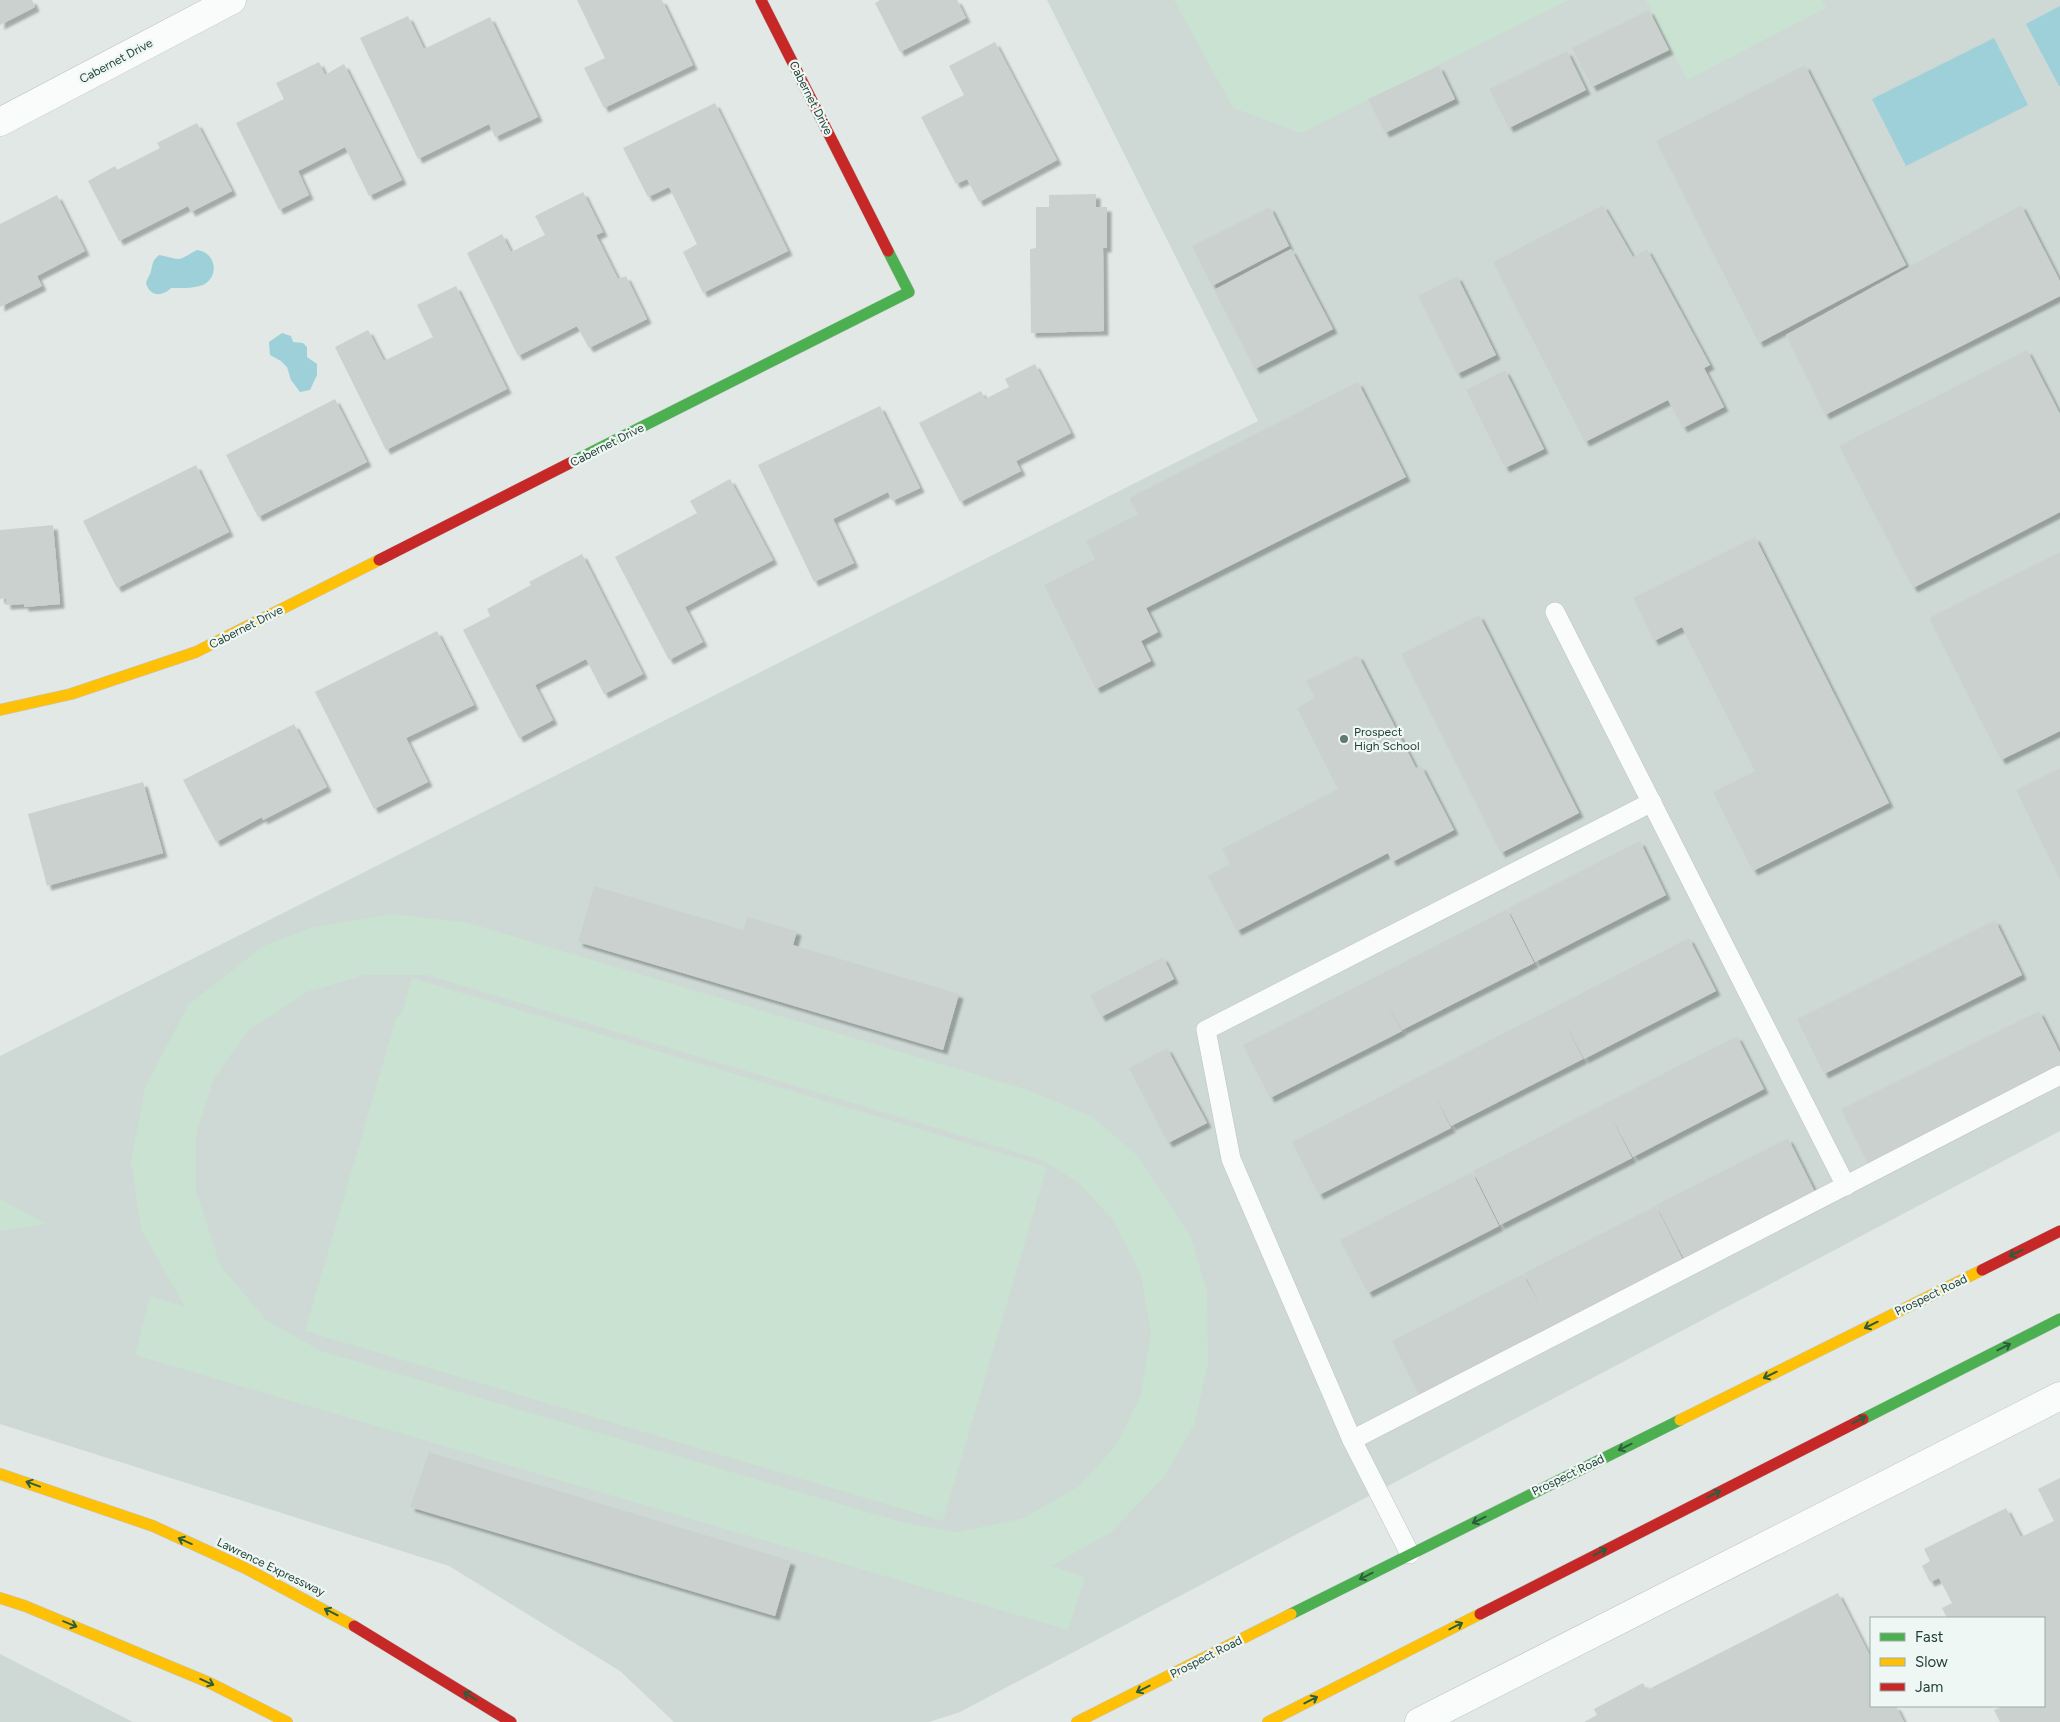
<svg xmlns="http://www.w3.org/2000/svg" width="2060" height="1722" viewBox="0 0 2060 1722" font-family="Figtree,sans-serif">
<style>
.built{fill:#ced9d5}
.park{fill:#c9e2d1;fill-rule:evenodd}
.water{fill:#9ed0d9}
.building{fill:#cbd1cf;filter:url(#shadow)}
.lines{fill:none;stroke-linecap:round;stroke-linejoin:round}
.lane-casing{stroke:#bec5c2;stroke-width:20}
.street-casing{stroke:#bec5c2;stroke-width:29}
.fast-casing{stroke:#bdc5c2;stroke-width:12}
.slow-casing{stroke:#bdc5c2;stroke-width:12}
.jam-casing{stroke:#bdc5c2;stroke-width:12}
.lane{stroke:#fafcfb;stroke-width:19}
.street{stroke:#fafcfb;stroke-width:28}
.fast{stroke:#4caf50;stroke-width:11}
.slow{stroke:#ffc107;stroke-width:11}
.jam{stroke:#c62828;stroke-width:11}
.oneway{stroke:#2c5e3c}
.poi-dot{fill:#627872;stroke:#eef7f3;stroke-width:2}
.labels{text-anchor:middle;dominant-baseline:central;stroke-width:4.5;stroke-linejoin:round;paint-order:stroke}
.street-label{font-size:12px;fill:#1e3b34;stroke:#eef7f3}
.poi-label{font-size:12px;fill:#1e3b34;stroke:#eef7f3;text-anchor:start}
</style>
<defs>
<filter id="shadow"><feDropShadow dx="4.5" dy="4.5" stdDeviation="1" flood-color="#0004"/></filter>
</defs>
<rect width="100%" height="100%" fill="#e1e8e5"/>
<!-- built -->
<g class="built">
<polygon points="1047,0 2060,0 2060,1131 960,1712 929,1722 674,1722 620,1671 449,1566 0,1424 0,1056 1258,421"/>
<polygon points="0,1654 133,1722 0,1722"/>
</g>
<!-- park -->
<g class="park">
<polygon points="1174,0 1569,0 1301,133 1233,108"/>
<polygon points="1646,0 1822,0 1826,8 1687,80"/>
<path d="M392,914L465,922L1025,1089L1091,1116L1137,1155L1190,1235L1207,1291L1208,1364L1194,1425L1164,1477L1110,1533L1051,1566L1085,1577L1068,1630L135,1355L150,1296L185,1307L141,1229L131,1161L145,1088L188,1005L263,946L313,927ZM365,975H427L1042,1160L1078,1182L1113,1220L1141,1275L1151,1333L1141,1394L1117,1444L1079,1486L1024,1518L958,1532L901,1522L321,1351L266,1320L220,1265L196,1190V1134L214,1078L249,1030L307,992Z"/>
<polygon points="412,978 1047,1167 943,1521 305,1331 397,1015 401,1015"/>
<polygon points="0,1199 47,1224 0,1231"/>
</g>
<!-- water -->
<g class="water">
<polygon points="2060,6 2060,86 2059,86 2026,24"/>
<polygon points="1994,38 2028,105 1906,166 1872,99"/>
<path d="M197,250C216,252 220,277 203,285C192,289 181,288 171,288C162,297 150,297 146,283C147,279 150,275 151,271C153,263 152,261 159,255C184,260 175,262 197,250Z"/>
<polygon points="282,333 291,336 293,342 303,343 307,347 307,357 317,364 317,375 310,390 300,392 291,380 287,367 281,361 270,355 269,342"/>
</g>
<!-- building -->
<g class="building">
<polygon points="0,0 32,0 35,7 0,25"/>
<polygon points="577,0 662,0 693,65 604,108 584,68 605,58"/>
<polygon points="880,0 957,0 966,18 900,52 875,3"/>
<polygon points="1649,10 1669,50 1592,87 1572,48"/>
<polygon points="408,16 424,49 490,17 538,117 495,137 489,124 418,159 360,38"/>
<polygon points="995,42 1057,160 979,202 967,179 956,184 921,117 964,95 949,66"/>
<polygon points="1567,51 1586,90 1509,128 1489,89"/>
<polygon points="319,62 325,75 344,64 402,180 369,196 345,147 298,171 309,195 279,210 236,123 284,99 276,83"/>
<polygon points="1805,65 1906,265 1759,343 1656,141"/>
<polygon points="1439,66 1455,99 1385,133 1368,99"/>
<polygon points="715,103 788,251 703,293 683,252 697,244 669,187 648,197 623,148"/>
<polygon points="197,123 232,191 191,212 188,206 119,241 88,181 115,166 117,170 160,148 157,143"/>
<polygon points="583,192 603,232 596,235 618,279 626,276 647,319 589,348 577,326 518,356 467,253 502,234 511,252 545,235 535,216"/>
<polygon points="1096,194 1096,207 1107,207 1107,248 1103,248 1104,331 1031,333 1030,249 1036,248 1036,207 1049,207 1049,195"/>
<polygon points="57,195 85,251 37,276 42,286 0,307 0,224"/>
<polygon points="1603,205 1633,257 1647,249 1710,365 1704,368 1724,407 1683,428 1668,400 1585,442 1493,262"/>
<polygon points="2021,205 2060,281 2060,296 1825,415 1786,335"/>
<polygon points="1270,207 1289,246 1212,286 1192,246"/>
<polygon points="1291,249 1333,329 1255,369 1214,290"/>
<polygon points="1457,276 1496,355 1457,374 1418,296"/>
<polygon points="456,286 507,389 386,450 335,347 368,330 384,361 433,337 417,305"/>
<polygon points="2027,350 2060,414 2060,512 1913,588 1839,446"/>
<polygon points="1035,364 1071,433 1016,461 1021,471 960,502 919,423 981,391 985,399 1009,387 1005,379"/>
<polygon points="1505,370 1544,449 1505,468 1466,390"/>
<polygon points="1358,382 1406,477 1146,608 1158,632 1141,641 1151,661 1096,689 1044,585 1095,559 1086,541 1138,514 1129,498"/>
<polygon points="335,399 367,462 258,517 226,455"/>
<polygon points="880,406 920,488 892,501 888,492 833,519 854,563 814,582 758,465"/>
<polygon points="196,465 229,532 117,588 83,521"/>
<polygon points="730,479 773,560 685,607 703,642 669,660 615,557 697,513 690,501"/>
<polygon points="53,525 60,604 24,607 24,604 6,605 6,598 0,599 0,530"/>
<polygon points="1755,537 1889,803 1753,871 1713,792 1755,771 1682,627 1654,641 1633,598"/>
<polygon points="2060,552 2060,731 2001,760 1929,618"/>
<polygon points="582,554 643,674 604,694 586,659 535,685 553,720 519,738 463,630 490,616 487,609 531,585 529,582"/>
<polygon points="1479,615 1579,813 1501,853 1401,654"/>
<polygon points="437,631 474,705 406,738 428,782 374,809 315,692"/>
<polygon points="1358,655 1416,768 1421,766 1454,830 1392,862 1388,853 1237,931 1208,876 1230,864 1222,849 1338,789 1297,708 1315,698 1306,681"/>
<polygon points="294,724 327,787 263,820 262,817 216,842 183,780"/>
<polygon points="2060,768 2060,879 2016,790"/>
<polygon points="143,782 163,853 47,886 28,814"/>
<polygon points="1640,841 1666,895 1535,962 1508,908"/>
<polygon points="594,886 743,930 748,917 797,931 793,945 959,994 943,1050 578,942"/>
<polygon points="1507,909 1534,963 1402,1030 1385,999 1402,1031 1270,1098 1243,1045"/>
<polygon points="1995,920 2022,975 1824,1074 1797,1019"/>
<polygon points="1689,938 1716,991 1584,1059 1565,1023 1583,1059 1451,1126 1435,1096 1451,1128 1319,1195 1292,1142"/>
<polygon points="1163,957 1174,979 1101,1017 1090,995"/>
<polygon points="2039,1011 2060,1053 2060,1069 1868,1164 1841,1109"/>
<polygon points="1737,1036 1764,1089 1633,1157 1610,1115 1632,1158 1500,1225 1473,1171"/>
<polygon points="1167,1048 1207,1123 1168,1143 1129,1068"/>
<polygon points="1788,1138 1815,1192 1684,1259 1656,1205"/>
<polygon points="1472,1172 1499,1226 1368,1293 1340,1240"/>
<polygon points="1656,1206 1683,1260 1419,1395 1392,1341 1523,1274 1540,1305 1524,1273"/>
<polygon points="429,1452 791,1561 775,1616 410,1507"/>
<polygon points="2060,1478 2060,1722 2000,1722 1994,1710 2004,1706 2044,1706 2044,1618 1947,1618 1942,1608 1952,1603 1939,1578 1930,1582 1922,1566 1930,1561 1924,1549 2006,1508 2021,1537 2054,1521 2038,1489"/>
<polygon points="1838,1593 1871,1658 1871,1706 1896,1706 1904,1722 1584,1722 1597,1715 1594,1709 1643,1683 1647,1690"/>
</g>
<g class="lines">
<!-- lane casing -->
<g class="lane-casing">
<g id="lane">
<polyline points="1555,612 1846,1186"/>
<polyline points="1352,1440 1231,1159 1206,1030 1652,802"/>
<polyline points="1410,1554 1352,1440 2060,1075"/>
</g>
</g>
<!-- street casing -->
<g class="street-casing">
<g id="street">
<polyline points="0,122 232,0"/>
<polyline points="1419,1722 2060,1396"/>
</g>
</g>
<!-- fast casing -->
<g class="fast-casing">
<g id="fast">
<polyline points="570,463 909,292 888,251"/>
<polyline points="1863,1419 2060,1319"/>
<polyline points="1291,1614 1680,1420"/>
</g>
</g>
<!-- slow casing -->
<g class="slow-casing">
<g id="slow">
<polyline points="0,710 71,694 196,652 379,560"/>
<polyline points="1680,1420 1982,1270"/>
<polyline points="0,1474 153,1526 245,1568 354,1626"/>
<polyline points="0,1598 25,1606 210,1683 287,1722"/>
<polyline points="1077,1722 1291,1614"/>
<polyline points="1268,1722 1480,1614"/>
</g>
</g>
<!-- jam casing -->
<g class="jam-casing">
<g id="jam">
<polyline points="761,0 888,251"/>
<polyline points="379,560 570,463"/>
<polyline points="1982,1270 2060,1231"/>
<polyline points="1480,1614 1863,1419"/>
<polyline points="354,1626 511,1722"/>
</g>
</g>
<!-- lane -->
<use href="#lane" class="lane"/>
<!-- street -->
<use href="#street" class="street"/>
<!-- fast -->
<use href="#fast" class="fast"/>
<!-- slow -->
<use href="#slow" class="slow"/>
<!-- jam -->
<use href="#jam" class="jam"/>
</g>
<!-- one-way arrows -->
<defs><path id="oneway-shaft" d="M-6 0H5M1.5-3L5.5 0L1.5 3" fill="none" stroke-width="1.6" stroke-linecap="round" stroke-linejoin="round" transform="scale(1.25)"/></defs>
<g class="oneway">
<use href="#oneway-shaft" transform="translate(2016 1253) rotate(154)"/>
<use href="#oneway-shaft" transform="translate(1871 1325) rotate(154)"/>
<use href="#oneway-shaft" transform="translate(2004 1347) rotate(-27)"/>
<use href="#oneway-shaft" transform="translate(1770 1375) rotate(154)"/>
<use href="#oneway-shaft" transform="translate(1859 1420) rotate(-27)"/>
<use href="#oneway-shaft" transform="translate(1625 1447) rotate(154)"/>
<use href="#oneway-shaft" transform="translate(33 1484) rotate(-160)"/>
<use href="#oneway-shaft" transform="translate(1714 1494) rotate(-27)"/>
<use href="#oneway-shaft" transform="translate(1479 1520) rotate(154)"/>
<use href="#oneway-shaft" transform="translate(185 1541) rotate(-156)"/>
<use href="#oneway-shaft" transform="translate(1600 1552) rotate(-27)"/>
<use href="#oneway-shaft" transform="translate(1366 1576) rotate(153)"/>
<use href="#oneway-shaft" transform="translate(331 1612) rotate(-153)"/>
<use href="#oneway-shaft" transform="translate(70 1624) rotate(22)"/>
<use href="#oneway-shaft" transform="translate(1456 1626) rotate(-27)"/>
<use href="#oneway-shaft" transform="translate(207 1682) rotate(24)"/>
<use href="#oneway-shaft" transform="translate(1143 1689) rotate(153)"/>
<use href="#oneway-shaft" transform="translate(470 1696) rotate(-148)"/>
<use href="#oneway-shaft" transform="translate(1311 1700) rotate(-27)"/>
</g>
<!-- markers -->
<circle class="poi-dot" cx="1344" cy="739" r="5"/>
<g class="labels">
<!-- street labels -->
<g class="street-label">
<text transform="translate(116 61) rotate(-28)">Cabernet Drive</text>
<text transform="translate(811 98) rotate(63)">Cabernet Drive</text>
<text transform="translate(607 445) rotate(-27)">Cabernet Drive</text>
<text transform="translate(246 627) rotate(-27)">Cabernet Drive</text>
<text transform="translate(1931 1295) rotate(-26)">Prospect Road</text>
<text transform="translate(1568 1475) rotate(-26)">Prospect Road</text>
<text transform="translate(271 1567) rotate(26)">Lawrence Expressway</text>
<text transform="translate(1206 1657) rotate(-27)">Prospect Road</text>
</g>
<!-- poi labels -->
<g class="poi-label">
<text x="1354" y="732">Prospect<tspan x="1354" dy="14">High School</tspan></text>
</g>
</g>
<!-- legend -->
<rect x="1870" y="1617" width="175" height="90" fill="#eef7f3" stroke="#9baca7"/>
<rect x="1880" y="1633" width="25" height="8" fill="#4caf50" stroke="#9baca7"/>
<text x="1915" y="1642" font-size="15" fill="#1e3b34">Fast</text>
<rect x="1880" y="1658" width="25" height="8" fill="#ffc107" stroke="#9baca7"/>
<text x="1915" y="1667" font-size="15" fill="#1e3b34">Slow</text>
<rect x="1880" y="1683" width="25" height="8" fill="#c62828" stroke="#9baca7"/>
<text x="1915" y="1692" font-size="15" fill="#1e3b34">Jam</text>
</svg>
